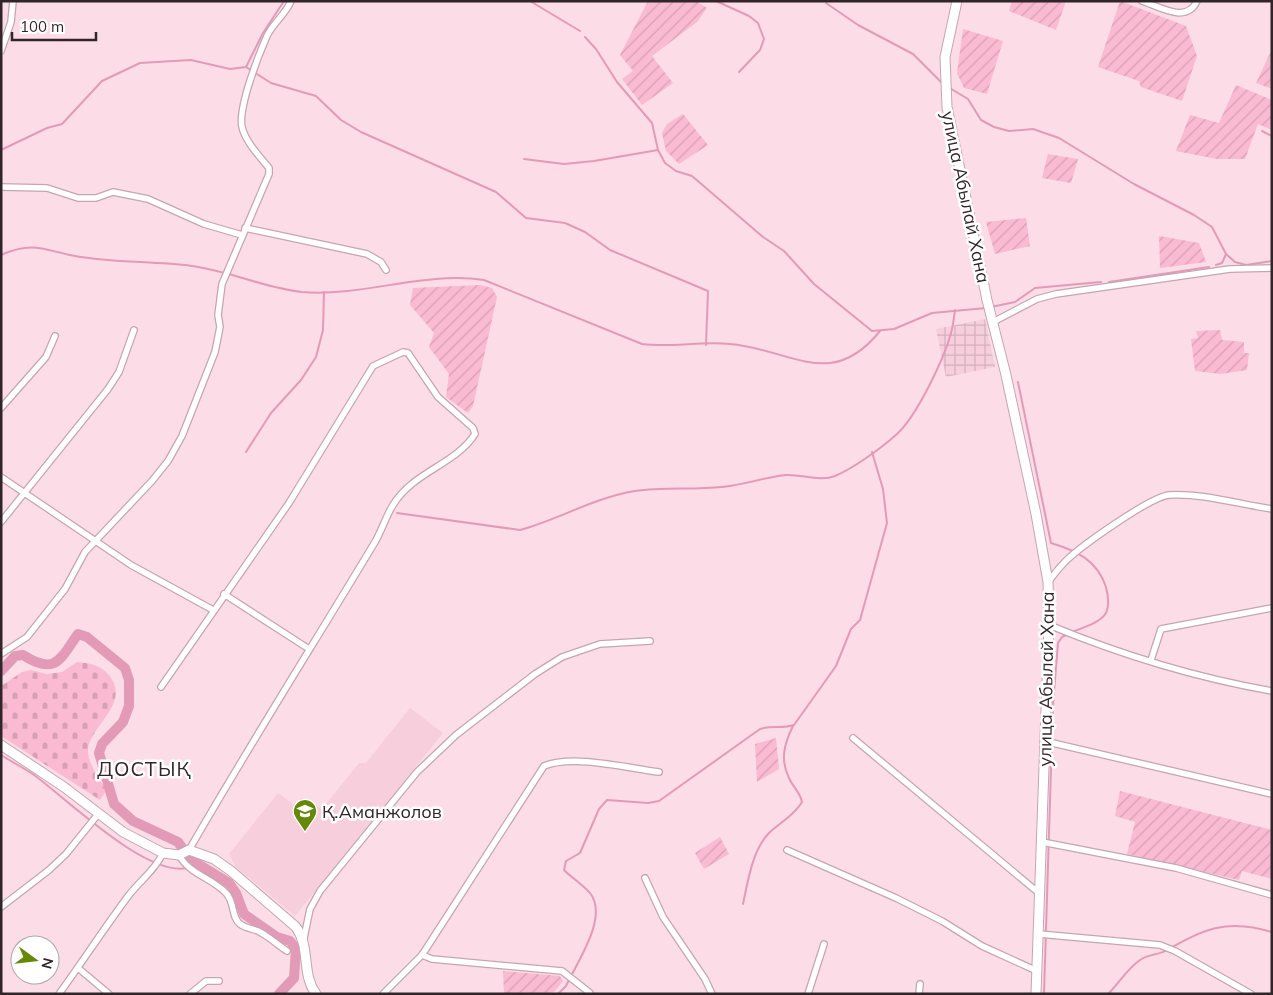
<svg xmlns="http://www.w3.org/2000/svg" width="1273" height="995" viewBox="0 0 1273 995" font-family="Mulish,sans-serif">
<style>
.built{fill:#f6cedc}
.industrial{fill:url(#industrial-grid)}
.cemetery{fill:url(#cemetery-stones)}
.garden{fill:url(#garden-furrows)}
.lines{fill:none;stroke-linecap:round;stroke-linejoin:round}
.stream{stroke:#e39ab6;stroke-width:2}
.river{stroke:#e39ab6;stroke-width:10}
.minor-casing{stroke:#c4a6b1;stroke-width:8}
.secondary-casing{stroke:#c4a6b1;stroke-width:11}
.minor{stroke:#fff;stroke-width:5.5}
.secondary{stroke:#fff;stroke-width:9}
.labels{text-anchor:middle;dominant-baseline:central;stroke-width:5;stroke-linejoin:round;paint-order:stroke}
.street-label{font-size:18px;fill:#312529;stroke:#fff}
.poi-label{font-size:18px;fill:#312529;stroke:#fff;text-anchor:start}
.quarter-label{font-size:20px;letter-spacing:1px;fill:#312529;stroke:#fff}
</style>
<defs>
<pattern id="industrial-grid" width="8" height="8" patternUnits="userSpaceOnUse" patternTransform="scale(1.25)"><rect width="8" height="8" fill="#f6cedc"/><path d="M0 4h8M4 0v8" fill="none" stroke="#d3b1bd"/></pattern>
<pattern id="cemetery-stones" width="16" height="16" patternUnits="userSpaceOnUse" patternTransform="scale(1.25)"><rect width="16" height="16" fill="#fabad1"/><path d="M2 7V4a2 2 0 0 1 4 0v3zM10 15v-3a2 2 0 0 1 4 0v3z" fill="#d7a0b3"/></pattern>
<pattern id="garden-furrows" width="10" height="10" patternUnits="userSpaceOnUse" patternTransform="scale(1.25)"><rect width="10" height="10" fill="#fabad1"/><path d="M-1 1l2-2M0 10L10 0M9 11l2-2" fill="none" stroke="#d7a0b3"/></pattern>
</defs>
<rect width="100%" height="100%" fill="#fcdce7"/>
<!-- built -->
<polygon class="built" points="410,708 443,733 295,916 236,867 229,854 278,793 294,805 301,798 322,809 359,763 366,763"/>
<!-- industrial -->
<polygon class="industrial" points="985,319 995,367 946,377 936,329"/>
<!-- cemetery -->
<path class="cemetery" d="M77,662C89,663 100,665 108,674C133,702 90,726 88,749C87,763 100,779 106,791L100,800L1,736V686L22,672L31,670L47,674L62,672Z"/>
<!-- garden -->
<g class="garden">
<polygon points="648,1 696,1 707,8 697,22 652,56 673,83 642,105 622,79 633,71 620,55"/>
<polygon points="1012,1 1066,1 1056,30 1009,11"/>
<polygon points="1120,1 1186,26 1197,56 1182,101 1141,87 1139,81 1098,67"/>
<polygon points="963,29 1003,41 987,94 964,88 957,73"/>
<polygon points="1272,49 1272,89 1256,83"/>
<polygon points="1236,85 1272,100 1272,130 1258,124 1245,159 1217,159 1176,151 1190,115 1219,123"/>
<polygon points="683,114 708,145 679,164 666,151 662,133 667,124"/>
<polygon points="1048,154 1078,159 1071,183 1042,178"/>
<polygon points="1026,218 1030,246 995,254 986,222"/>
<polygon points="1159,236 1199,243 1206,262 1160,268"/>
<polygon points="480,285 492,288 497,297 473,406 468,413 446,397 449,374 429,347 434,333 410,305 413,288"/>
<polygon points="1220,330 1222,340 1244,342 1244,353 1249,353 1247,370 1221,374 1195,371 1191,339 1198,338 1196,331"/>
<polygon points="776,738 779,769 757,782 755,744"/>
<polygon points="1120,791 1272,830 1272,879 1242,871 1239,880 1127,854 1135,822 1115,816"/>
<polygon points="720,837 729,854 704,869 695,853"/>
<polygon points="503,971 560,976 563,981 554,992 546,994 504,994"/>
</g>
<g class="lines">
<!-- stream -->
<g class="stream">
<polyline points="530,1 580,31"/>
<polyline points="716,1 749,16 758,23 764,39 760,50 739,72"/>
<polyline points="826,3 858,25 913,54 944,85"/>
<polyline points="585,37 596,49 617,82 652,123 658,150 665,163 676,171 692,176 763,237 784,251 814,284 872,331 894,329 932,313 986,308"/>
<polyline points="246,67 271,83 316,96 341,120 361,132 496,192 526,218 565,223 585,232 610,250 708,291 706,345"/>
<polyline points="948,87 968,99 981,120 994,127 1009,131 1033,129 1059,138 1134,184 1194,215 1212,227 1226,254 1235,262 1246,265 1272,261"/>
<polyline points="1262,131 1272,136"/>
<polyline points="1,150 47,128 62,124 102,81 140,63 191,60 230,69 246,67 263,33 284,1"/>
<polyline points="524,159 564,164 594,161 658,150"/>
<path d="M1,255C33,241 44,250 75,256C113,263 153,261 192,266C230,271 264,288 302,292C363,297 423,271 484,280L642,344C672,348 700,341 730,344C791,349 831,392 880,331"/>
<polyline points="1216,265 1222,263 1226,254"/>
<polyline points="1109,282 1209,267"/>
<polyline points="991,307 1015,302 1035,288 1101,282"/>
<path d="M1018,382L1051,543C1077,551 1097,560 1106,587C1108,595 1110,605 1106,613C1100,623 1082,628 1072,632"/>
<polyline points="246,452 271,413 301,380 316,357 323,330 324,292"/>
<path d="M397,513L520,530C560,519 593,498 635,491C664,487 693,490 722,487C744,485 765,477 786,475C801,474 820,482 835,476C854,468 883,447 898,433C917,415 944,359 951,333C953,326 954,318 955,310"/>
<path d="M1,755C12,762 24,768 34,775C67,799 146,877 187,868"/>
<polyline points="192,867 199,865"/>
<path d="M743,904C748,881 752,852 768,834C779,823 794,816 802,802C800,792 793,787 789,778C780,760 784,744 793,726"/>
<path d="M558,994L566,986C577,962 609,917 590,893C583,885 572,878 564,870L566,861L580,853L599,809L607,800L648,803L659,801L760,729C772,725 782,729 794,725L836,666L851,629L860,620L887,523L883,489L872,452"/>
<polyline points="1044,994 1053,705 1058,643 1062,637 1068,634"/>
<path d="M1108,994C1119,983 1127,969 1140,960C1148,954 1158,955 1165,951C1204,929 1227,918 1272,932"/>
</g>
<!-- river -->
<path class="river" d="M1,671L15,656L23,655C56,676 60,659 78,634L87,637L125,668L129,680V706L123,722L102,744L99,753L114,804L133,821L178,842L190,859L229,883L236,893L244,914L277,937L290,941L296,949L294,978L279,994"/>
<!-- minor casing -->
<g class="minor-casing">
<g id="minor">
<path d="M1142,1C1160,7 1187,24 1197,1"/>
<polyline points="1,51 11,22 13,1"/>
<polyline points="1,187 47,188 78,198 96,198 113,192 148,199 204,224 242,235"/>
<polyline points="245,228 367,254 381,262 386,270"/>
<polyline points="993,322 1037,299 1056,294 1230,269 1272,268"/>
<polyline points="1,408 46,357 55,336"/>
<polyline points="1,477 131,565 213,610"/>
<polyline points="1,522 108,389 119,372 134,330"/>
<path d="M1048,582C1053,576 1057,570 1063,564C1076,549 1150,497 1169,495C1202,493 1238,504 1272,509"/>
<polyline points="224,594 309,649"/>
<path d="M1049,625C1119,654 1198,678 1272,691"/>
<path d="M1,654L27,637L65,589L85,552L152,481L168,461L182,436L215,352L220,327L218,315L222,284L269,174V168C260,157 245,141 242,127C238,107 259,54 267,36C273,23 286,14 291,1"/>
<polyline points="1151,660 1161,629 1272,608"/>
<path d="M161,687L289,503L373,366L403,352L408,353L438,397L473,428L475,434C455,465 414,471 393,505C386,516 382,530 375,542C313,645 249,746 189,850"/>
<polyline points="853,738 1040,894"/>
<polyline points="1044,741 1272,794"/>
<polyline points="1042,842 1176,868 1272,895"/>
<polyline points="787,850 896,898 942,921 982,946 1037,971"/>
<path d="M179,855C190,875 211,877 226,893C235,902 231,917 240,924C245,928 253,929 258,931C268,936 278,945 287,951"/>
<polyline points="645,878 663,917 705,979 712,994"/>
<polyline points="1,907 49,870 66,854 99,813"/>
<polyline points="1039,934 1160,945 1175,951 1251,994"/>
<polyline points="304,938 310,909 320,891 417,772 456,735 535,674 562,657 600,644 650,641"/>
<polyline points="422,955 432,959 562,971 590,993"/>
<polyline points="78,968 109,994"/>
<path d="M59,994C83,961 105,927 129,895C140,881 156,869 163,853"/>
<polyline points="190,994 206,981 219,981"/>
<path d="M383,994L422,955L544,766C573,754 627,768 659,772"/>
<polyline points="808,994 824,944"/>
<polyline points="919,994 920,984"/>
</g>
</g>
<!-- secondary casing -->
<g class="secondary-casing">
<g id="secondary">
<polyline points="957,1 945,57 947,107 987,300 1006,375 1036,514 1048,582 1049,625 1036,994"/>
<path d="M1,745L64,787L123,832L163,853L179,855L189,850L214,859L231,871L296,927C311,948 301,974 316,994"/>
</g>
</g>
<!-- minor -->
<use href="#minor" class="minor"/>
<!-- secondary -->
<use href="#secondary" class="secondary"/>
</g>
<!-- icons -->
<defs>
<g id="school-pin" transform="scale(1.25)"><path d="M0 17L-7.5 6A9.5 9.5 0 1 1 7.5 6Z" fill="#658809" stroke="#fff"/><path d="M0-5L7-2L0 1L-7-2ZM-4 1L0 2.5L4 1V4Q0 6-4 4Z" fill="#fff"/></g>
</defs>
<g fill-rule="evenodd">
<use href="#school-pin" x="305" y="811"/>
</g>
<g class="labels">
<!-- street labels -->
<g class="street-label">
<text transform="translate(966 197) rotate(78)">улица Абылай Хана</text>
<text transform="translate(1046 679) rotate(-89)">улица Абылай Хана</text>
</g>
<!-- poi labels -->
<g class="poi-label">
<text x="322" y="811">Қ.Аманжолов</text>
</g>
<!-- quarter labels -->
<g class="quarter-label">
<text x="144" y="768">ДОСТЫҚ</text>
</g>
</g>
<!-- border -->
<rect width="1273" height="995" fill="none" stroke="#312529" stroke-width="5"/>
<!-- north arrow -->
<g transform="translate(35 960) rotate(105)"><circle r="24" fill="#ffffff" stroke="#ada8a9"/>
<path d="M0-4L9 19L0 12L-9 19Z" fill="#658809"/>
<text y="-8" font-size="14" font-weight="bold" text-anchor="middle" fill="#312529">N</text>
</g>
<!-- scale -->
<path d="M12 32v8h84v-8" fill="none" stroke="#312529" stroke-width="2.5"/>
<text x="20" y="32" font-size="15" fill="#312529" stroke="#ffffff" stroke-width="4" paint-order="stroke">100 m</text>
</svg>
